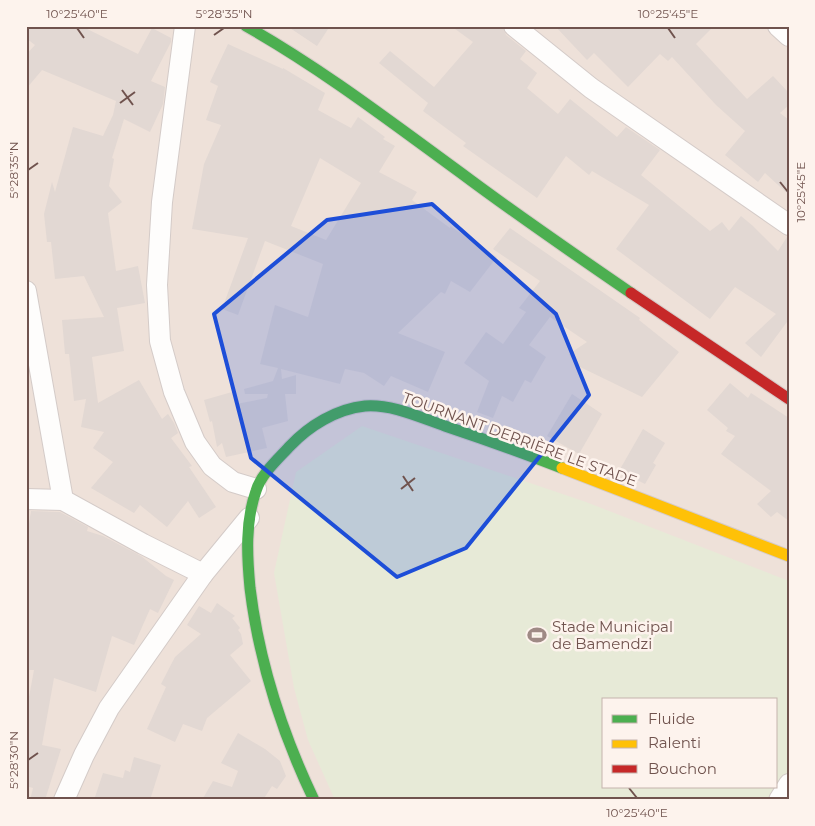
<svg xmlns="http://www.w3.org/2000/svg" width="815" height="826" viewBox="0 0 815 826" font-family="Montserrat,sans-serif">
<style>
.residential{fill:#eee1d9;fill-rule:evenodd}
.green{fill:#e7ead7;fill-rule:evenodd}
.building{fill:#e2d8d3;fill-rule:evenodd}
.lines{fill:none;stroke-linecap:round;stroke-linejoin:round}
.street-casing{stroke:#d4cbc8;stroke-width:22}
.fast-casing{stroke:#d5cbc8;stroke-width:13}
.slow-casing{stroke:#d5cbc8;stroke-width:13}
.jam-casing{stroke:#d5cbc8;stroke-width:13}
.street{stroke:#fefdfc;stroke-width:20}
.fast{stroke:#4caf50;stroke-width:11}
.slow{stroke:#ffc107;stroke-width:11}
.jam{stroke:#c62828;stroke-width:11}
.marked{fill:#1d4ed8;fill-opacity:0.2;stroke:#1d4ed8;stroke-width:4;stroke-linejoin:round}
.ticks{fill:none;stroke:#70534e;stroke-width:2}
.labels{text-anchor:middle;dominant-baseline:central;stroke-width:5;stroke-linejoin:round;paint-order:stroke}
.street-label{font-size:15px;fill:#70534e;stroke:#fdf3ed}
.poi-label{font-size:15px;fill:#70534e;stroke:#fdf3ed;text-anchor:start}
.neatline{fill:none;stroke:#70534e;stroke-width:2}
.ticks-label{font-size:12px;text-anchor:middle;fill:#70534e}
</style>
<rect width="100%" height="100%" fill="#f6f0eb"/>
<!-- residential -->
<path class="residential" d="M26,26H789V800H26ZM604,700H776V787H604Z"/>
<!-- green -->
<path class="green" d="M362,426L586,502L789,581V784L779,800H335L308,740L294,688L274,573L296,472ZM604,700H776V787H604Z"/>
<!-- building -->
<g class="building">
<polygon points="26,26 81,26 138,54 152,28 171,38 171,42 151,81 165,87 163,104 150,132 124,119 112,158 114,159 109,186 122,202 108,213 116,271 138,266 145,303 117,308 124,351 92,357 98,403 139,380 162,419 168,414 174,423 178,433 171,438 192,466 189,467 216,507 199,518 188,501 167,527 140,505 134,513 91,488 113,462 93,448 104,432 81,427 86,399 74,401 69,354 65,354 62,320 104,317 84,276 55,279 51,242 47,242 44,214 52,182 55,192 73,127 103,136 113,115 116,101 42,70 26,89 26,55 35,45 26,38"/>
<polygon points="287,26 330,26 317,46"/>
<polygon points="451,26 502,26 506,35 526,51 520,59 537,73 527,88 558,114 570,99 617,137 626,127 660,150 641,175 710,231 722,222 729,231 741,216 753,226 778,251 787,237 789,237 789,323 787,322 761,357 745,343 776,314 735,287 710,319 616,249 649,205 592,171 589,175 566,156 537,198 463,146 466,143 423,111 428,103 379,63 390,51 434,87 473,42"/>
<polygon points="555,26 714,26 696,44 747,99 773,76 789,93 789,105 780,113 789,120 789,195 765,173 758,182 725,155 745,131 716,105 672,57 668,61 660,54 628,87 594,53 587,60"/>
<path d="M228,44L283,69V68L325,93L318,110L351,128L358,117L385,137L383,139L395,146L379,172L417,192L412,200L450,228V226L497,257L470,292L451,281L445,294L441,292L398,333L445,352L428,392L391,376L384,386L364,373L345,369L340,384L281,369L282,379L296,375V394H285L288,421L262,428L267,448L226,457L222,443L217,447L212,421L210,422L204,400L232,392L236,404L267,398L268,394H245L244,389L273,381L278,368L260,364L275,305L308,317L323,264L265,241L238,315L222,309L248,238L192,229L204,164L221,125L206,120L218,86L210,82ZM320,158L361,183L326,240L291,226Z"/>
<polygon points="510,228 640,318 639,320 679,352 642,397 576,365 569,354 587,342 550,317 529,345 546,357 531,383 525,380 513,402 502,396 493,418 477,412 489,381 464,363 486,332 503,344 526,312 519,308 540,281 493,249"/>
<polygon points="730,383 748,398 751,393 789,418 789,521 777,512 771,517 757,504 771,491 721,454 735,436 726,431 728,428 707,410"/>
<polygon points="572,394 602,414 579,454 547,436"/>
<polygon points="643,429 665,443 653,463 656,465 645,484 619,471"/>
<polygon points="31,511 60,512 88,527 87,531 103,536 141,556 166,576 174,580 158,613 150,609 134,645 112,636 96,692 54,678 42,745 61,749 45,800 30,800 33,788 26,786 26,713 34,670 26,670 26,529 28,530"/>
<polygon points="217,603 235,616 232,618 240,628 238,630 241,634 243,644 230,655 251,681 207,718 202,731 183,724 175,742 147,729 166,687 161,684 175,657 201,634 187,625 199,606 211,613"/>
<polygon points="238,733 265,749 280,761 286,776 277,789 272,786 263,800 202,800 213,781 232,787 238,771 221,763"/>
<polygon points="134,757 161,765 150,800 94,800 103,773 123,778 125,770 130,772"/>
</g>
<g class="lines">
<!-- street casing -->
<g class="street-casing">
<g id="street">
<polyline points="185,26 162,202 157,285 160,341 174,392 195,442 212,466 233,482 256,489"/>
<polyline points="514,26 591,88 789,225"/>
<polyline points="778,26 789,36"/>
<polyline points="26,291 63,500"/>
<polyline points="26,499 63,500 143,544 203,574"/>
<polyline points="64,800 84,755 109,708 203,574 249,518"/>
<polyline points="779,800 789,784"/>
</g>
</g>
<!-- fast casing -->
<g class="fast-casing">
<g id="fast">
<path d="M246,26C322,69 391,122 461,173C517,215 574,254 631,293"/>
<path d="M314,800C282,733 259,662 250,588C247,556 245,522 256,491C261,474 278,459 290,446C309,426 336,409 365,406C392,404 419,417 445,426C484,439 523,453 562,468"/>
</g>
</g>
<!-- slow casing -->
<g class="slow-casing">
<polyline id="slow" points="562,468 789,556"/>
</g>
<!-- jam casing -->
<g class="jam-casing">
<polyline id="jam" points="631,293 789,399"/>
</g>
<!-- street -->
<use href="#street" class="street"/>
<!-- fast -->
<use href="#fast" class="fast"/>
<!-- slow -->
<use href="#slow" class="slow"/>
<!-- jam -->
<use href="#jam" class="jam"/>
</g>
<!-- marked area -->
<path class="marked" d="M432,204L556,314L589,395L466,548L397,577L251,458L214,314L327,220Z"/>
<!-- ticks -->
<path class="ticks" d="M77,28L84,38M668,28L675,38M214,35L224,28M122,90L133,105M120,103L135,92M28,170L38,163M780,182L788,192M403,476L413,491M401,489L415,478M28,760L38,753M629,788L637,798"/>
<!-- icons -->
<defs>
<g id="stadium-bare" transform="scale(1.5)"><path d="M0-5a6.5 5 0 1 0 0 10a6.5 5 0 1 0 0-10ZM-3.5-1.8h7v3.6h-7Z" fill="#9f8a85" stroke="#fdf3ed" stroke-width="2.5" paint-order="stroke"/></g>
</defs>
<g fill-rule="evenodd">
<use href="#stadium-bare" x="537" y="635"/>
</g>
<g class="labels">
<!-- street labels -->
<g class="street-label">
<text transform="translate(520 439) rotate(20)">TOURNANT DERRIÈRE LE STADE</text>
</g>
<!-- poi labels -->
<g class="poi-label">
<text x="552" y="626">Stade Municipal<tspan x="552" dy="17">de Bamendzi</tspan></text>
</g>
</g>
<!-- border -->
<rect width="815" height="826" fill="none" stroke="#fdf3ed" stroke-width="55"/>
<!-- legend -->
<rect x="602" y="698" width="175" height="90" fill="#fdf3ed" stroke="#c5b3ad"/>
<rect x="612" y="715" width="25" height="8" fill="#4caf50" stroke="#c5b3ad"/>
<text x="648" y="724" font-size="15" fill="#70534e">Fluide</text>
<rect x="612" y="740" width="25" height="8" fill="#ffc107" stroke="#c5b3ad"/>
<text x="648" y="748" font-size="15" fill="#70534e">Ralenti</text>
<rect x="612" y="765" width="25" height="8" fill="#c62828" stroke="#c5b3ad"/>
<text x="648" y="774" font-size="15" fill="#70534e">Bouchon</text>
<rect x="28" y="28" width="760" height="770" class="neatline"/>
<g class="ticks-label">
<text x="77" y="18">10°25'40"E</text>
<text x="224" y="18">5°28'35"N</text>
<text x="668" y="18">10°25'45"E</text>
<text transform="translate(14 170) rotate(-90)" y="4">5°28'35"N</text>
<text transform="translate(801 192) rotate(-90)" y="4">10°25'45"E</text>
<text transform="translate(14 760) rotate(-90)" y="4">5°28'30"N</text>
<text x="637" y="817">10°25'40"E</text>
</g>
</svg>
